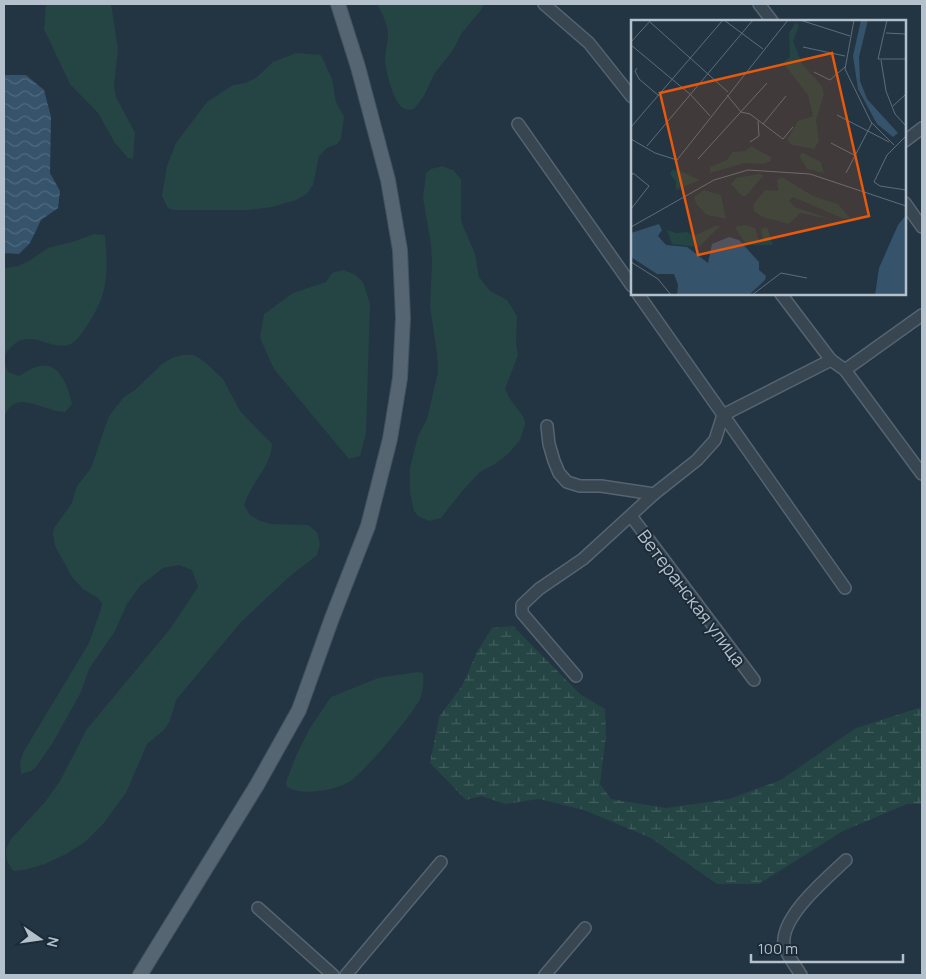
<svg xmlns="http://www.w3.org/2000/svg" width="926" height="979" viewBox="0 0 926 979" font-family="Manrope,sans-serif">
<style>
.green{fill:#254444}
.wetland{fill:url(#wetland-marsh)}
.water{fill:url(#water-waves)}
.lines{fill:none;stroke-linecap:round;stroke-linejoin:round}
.minor-casing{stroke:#556470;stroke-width:14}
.major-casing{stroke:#44525f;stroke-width:16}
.minor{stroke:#384652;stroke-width:11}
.major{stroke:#556572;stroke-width:14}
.labels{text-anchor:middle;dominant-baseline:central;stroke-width:4;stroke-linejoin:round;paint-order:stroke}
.street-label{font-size:18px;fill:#b4c1cc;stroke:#1c2b38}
.inset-road{fill:none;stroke:#5d6d7a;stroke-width:1}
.view{fill:#e8590c;fill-opacity:0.15;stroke:#e8590c;stroke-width:2.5}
.inset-edge{fill:none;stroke:#b4c1cc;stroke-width:2.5}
</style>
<defs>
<pattern id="wetland-marsh" width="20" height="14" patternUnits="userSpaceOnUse" patternTransform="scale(1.25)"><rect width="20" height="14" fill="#254444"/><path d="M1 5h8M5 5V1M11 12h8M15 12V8" fill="none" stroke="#425d5e"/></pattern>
<pattern id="water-waves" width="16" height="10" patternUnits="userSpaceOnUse" patternTransform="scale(1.25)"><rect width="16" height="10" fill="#35536b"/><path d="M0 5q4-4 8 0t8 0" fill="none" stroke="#506a7f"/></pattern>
</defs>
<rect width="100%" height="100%" fill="#233543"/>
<!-- green -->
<g class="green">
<polygon points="46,4 111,4 118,49 114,86 116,97 135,133 133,159 128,158 115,143 98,113 70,84 44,29"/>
<path d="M377,4H484L481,10L461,34L453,50L434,74L424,96L414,109C410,110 407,110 403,108C393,102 385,68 385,57C386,49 388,41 388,33C387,23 382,13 377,4Z"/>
<polygon points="296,53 321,55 332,79 336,102 344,117 341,139 337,144 327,148 319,156 313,185 307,194 296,200 272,207 248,210 173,210 168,208 162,196 167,166 176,143 207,102 233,85 245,83 256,78 273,62"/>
<polygon points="442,166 453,170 461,179 461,221 475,254 479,277 490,291 507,300 517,316 516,344 518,355 505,389 510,399 524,418 525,424 520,440 509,453 495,464 480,472 463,490 441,518 429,521 418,516 414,511 410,493 410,468 418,436 427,419 438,372 437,353 430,307 432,263 431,244 423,198 426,173 431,169"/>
<path d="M94,234L105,235C108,274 109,293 86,327C81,334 77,342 68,345C51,350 32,329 13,345C7,350 6,353 4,360V268L18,266L29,261L48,248L72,242Z"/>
<polygon points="343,270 354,274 363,282 370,304 366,433 360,456 349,459 274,369 260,338 264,314 293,293 326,282 332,273"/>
<path d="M182,355H194L205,362L223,379L240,411L272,444C271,467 251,483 244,505L250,515L260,521L271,524L308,525L317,532L320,544L317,555L289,577L241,622L176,700L170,721L164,730L147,744L126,793L103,824L85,842L66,854L45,864L24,870L13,871L7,861L6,849L11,839L45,802L60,781L87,729L170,629L198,587L192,570L179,565L163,568L140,586L127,604L115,631L89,669L81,692L52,744L36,767L31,771L21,774L20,762L24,751L89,643L101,609L102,603L98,598L83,589L72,577L55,546L53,534L54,528L72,503L77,486L91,468L109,416L124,397L135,390L162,364L172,358Z"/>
<path d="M4,362L8,372L19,376C25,373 33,367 40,366C61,362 69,390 72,404L65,412C50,413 23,394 11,406C8,409 6,413 4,416Z"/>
<path d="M417,672L423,673C424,681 423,692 420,699C413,714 361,777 347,783C331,791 303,796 287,787L286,782L296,756L310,728L331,697L378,678Z"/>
</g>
<!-- wetland -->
<polygon class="wetland" points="513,626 580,694 605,709 606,735 600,784 611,799 666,808 729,799 781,780 856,728 922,707 922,804 907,804 843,831 759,884 717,884 651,838 584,810 539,799 505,804 481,796 466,800 430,763 439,717 462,686 478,650 492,628"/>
<!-- water -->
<polygon class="water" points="4,75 26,75 44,90 51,117 50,173 60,191 58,208 41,220 30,243 19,254 4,253"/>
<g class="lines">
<!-- minor casing -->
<g class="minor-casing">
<g id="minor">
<polyline points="544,4 589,43 632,97"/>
<polyline points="759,4 772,21"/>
<polyline points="518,124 632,286"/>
<polyline points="905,141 922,128"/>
<polyline points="905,203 922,227"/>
<polyline points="638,294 845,588"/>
<polyline points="781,294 831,360 845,370 922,474"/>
<polyline points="845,370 922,315"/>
<polyline points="547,426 549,444 554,461 559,473 567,482 580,486 601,486 654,494"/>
<polyline points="631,516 754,680"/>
<polyline points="576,676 522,613 522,605 539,589 583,559 654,494 697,460 715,440 723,415 831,360"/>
<polyline points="258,908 333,975"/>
<polyline points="346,975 441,862"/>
<polyline points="545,975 585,928"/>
<path d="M801,975C796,966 786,955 784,945C780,917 827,878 846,860"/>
</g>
</g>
<!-- major casing -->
<g class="major-casing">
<polyline id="major" points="140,975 257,785 299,710 332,618 368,526 390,439 400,378 403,318 400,250 388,180 358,67 338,4"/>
</g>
<!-- minor -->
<use href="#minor" class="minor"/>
<!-- major -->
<use href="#major" class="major"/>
</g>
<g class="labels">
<!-- street labels -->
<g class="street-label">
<text transform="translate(692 598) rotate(53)">Ветеранская улица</text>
</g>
</g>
<!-- overview -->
<g transform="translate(631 20)">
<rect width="275" height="275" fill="#233543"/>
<path d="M120,126L140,137V141L132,144L114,143L79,153V147L96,140L101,132L114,131ZM172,133L190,142L193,153L176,149L168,135ZM41,150L49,151L69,160L45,170V162L39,154ZM128,154L133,155L115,176H111L100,164L105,158ZM151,157L182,176L207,184L219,198L213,199L162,177L158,181L164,187L202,200L169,193L158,204L131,197L123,191L122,185L134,170L147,171L146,160ZM73,170L90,175L95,199L76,195L66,185L63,177ZM115,205L124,208L128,220L132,219L130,209L136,207L142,225H115L104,207ZM84,206H89L68,227L41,224L36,210L45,213L56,212L63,216Z" fill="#254444"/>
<path d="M165,2L168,6L162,21L171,44L191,66L193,74L185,100L188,121L183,129L161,125L156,120L167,101L182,96L177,75L152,43L159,37L158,13Z" fill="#254444"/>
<path d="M230,0H237L228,37L229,61L236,79L267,113L262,117L246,104L227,69L222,36ZM275,195V275H244L248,248L267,205ZM28,204L31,210L27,216L35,225L56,227L77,243L81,224L98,217L108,220L128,242V250L135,256L134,260L118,275H46L47,265L43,254H26L0,237V213Z" fill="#35536b"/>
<path class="inset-road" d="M93,0L132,29M169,0L219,16M223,0L214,49L240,102L263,125M256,0L247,39H275M19,2L97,72M255,13L275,14M0,22L20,0M0,25L60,75L79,96M172,27L214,36M250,40L255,71L264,94L275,106M6,48L4,51L8,59L28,76M183,52L199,60L214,47M96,75L110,92L119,94L152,119L162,107M262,86L275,74M206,95L258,122M132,104L155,76M0,107L92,0M275,116L256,135L243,162L249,166L275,170M0,119L24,133L46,140L157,0M119,122L128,116L127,101M200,123L225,136M16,126L122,0M67,139L136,63M215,153L241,103M0,156L2,153L18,166L0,189M0,207L83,160L117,150L179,154L275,186M0,242L27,259L40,275M121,275L150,253L176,258"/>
<path class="view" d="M201,33L238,196L67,235L29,73Z"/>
<rect width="275" height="275" class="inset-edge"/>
</g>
<!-- border -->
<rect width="926" height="979" fill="none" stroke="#b4c1cc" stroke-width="10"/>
<!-- north arrow -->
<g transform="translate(40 939) rotate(103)" stroke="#1c2b38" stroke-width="4" paint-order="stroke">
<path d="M0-4L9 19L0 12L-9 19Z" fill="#b4c1cc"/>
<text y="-8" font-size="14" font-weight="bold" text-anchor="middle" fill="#b4c1cc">N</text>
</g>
<!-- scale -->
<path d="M751 954v8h152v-8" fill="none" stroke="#b4c1cc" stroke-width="2.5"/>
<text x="758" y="954" font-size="15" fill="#b4c1cc" stroke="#1c2b38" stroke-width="4" paint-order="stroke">100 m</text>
</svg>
